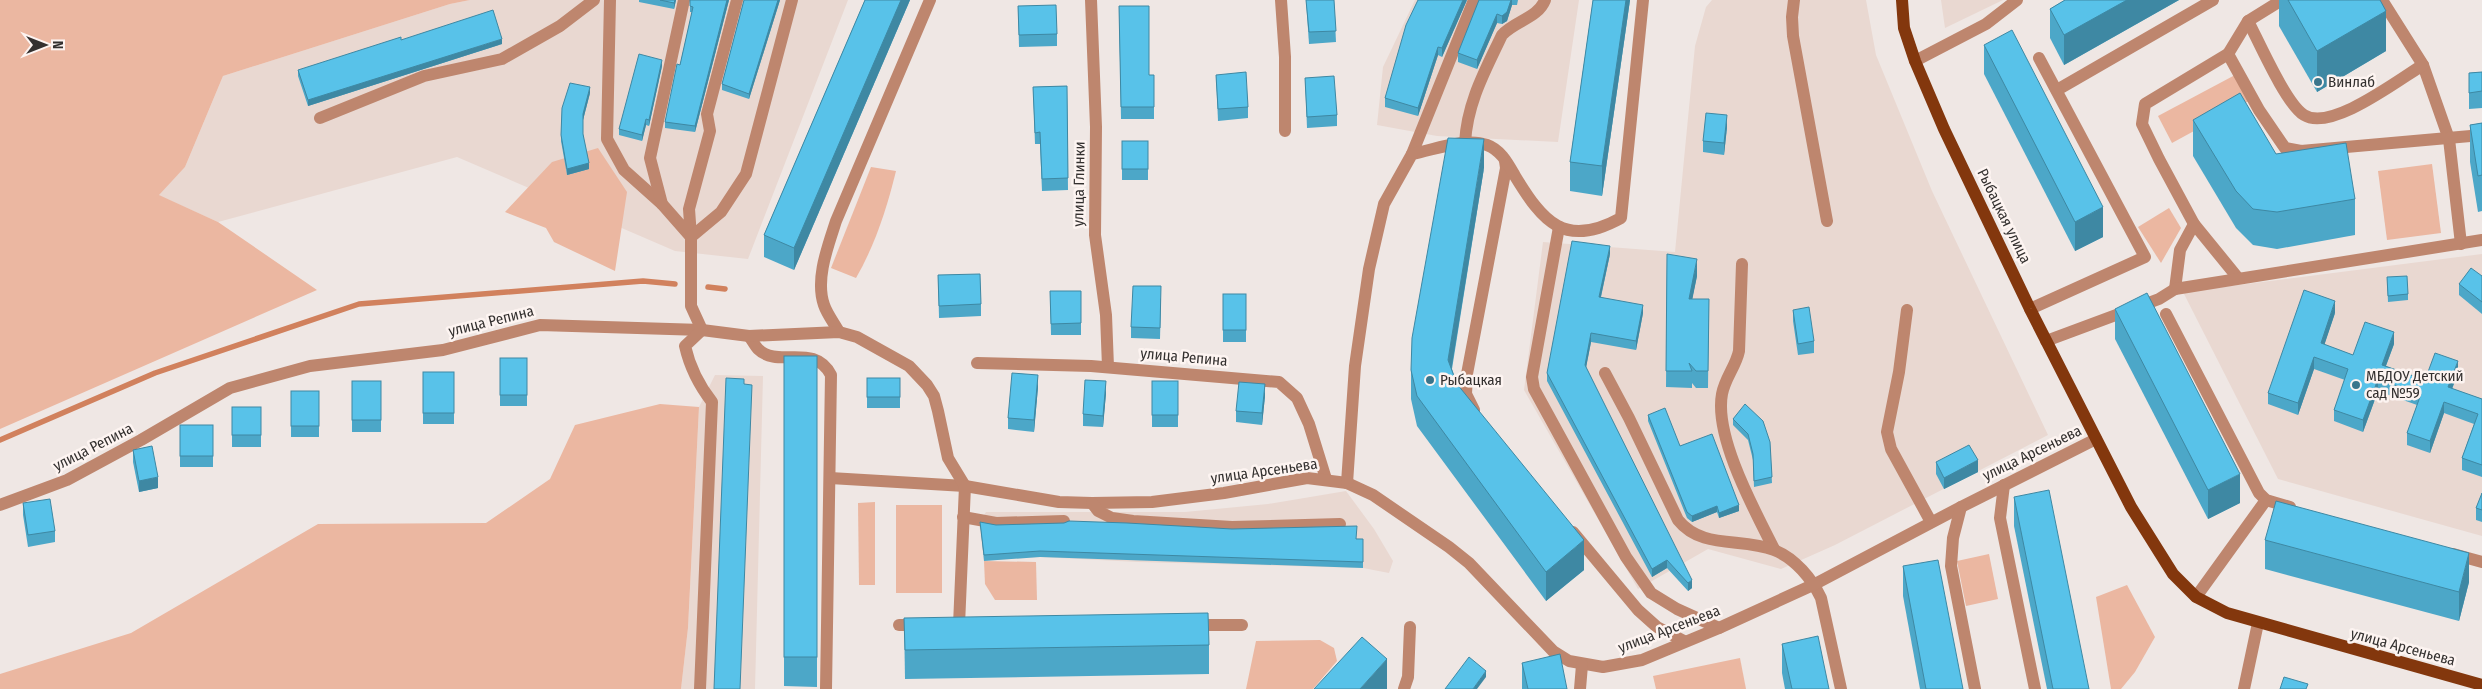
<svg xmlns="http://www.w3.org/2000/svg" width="2482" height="689" viewBox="0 0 2482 689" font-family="'Fira Sans Condensed',sans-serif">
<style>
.built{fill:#e9d8d1}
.green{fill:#ebb7a1}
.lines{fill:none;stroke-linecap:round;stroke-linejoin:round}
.stream{stroke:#d1815d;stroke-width:5.5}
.minor{stroke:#be866e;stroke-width:12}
.major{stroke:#83370d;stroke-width:12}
.wall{fill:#4ca7c8}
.shaded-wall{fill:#3e88a3}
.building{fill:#58c2e9;stroke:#3e88a3}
.poi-dot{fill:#39758c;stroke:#fdf4f1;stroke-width:2}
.labels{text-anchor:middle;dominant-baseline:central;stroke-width:5;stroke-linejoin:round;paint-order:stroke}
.poi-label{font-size:15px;fill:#33302f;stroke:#fdf4f1;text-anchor:start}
.street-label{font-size:15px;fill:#33302f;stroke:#fdf4f1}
</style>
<rect width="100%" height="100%" fill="#efe7e4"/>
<!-- built -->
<g class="built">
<polygon points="470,0 848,0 748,259 675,251 457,157 218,222 158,195 185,167 223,76 450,4"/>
<polygon points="1415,0 1579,0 1558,142 1437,136 1377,125 1383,67"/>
<polygon points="1712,0 1866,0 1876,55 1932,191 2048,435 1835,545 1781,569 1708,549 1638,589 1524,390 1543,242 1675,252 1695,46 1706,7"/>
<polygon points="1941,0 2003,0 1945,28"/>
<polygon points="2482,254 2482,536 2278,479 2183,292"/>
<polygon points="715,375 763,376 755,689 681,689 688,628 699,407"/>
<polygon points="1346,491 1374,529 1393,561 1389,573 1363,568 1138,562 1040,557 984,561 979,523 986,512 1185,512 1268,504"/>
</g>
<!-- green -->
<g class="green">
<polygon points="0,0 470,0 450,4 223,76 185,167 159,195 218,222 317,290 0,429"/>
<polygon points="2235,75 2249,101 2172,143 2158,116"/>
<polygon points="598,148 627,192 615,271 554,242 546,228 505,212 552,162"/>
<polygon points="2432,164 2441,233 2387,240 2378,171"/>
<path d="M871,167L896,171C887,208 875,245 856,278L831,268Z"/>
<polygon points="2169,208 2181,228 2161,263 2138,227"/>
<polygon points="660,404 699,407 688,628 681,689 0,689 0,674 131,633 318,524 486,523 550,479 575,425"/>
<polygon points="875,502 875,585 859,585 858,503"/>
<rect x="896" y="505" width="46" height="88"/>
<polygon points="1989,554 1998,599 1966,606 1957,561"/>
<polygon points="984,561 1036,562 1037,600 995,600 985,584"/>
<polygon points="2127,585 2155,637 2135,672 2121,689 2111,689 2096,597"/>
<polygon points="1320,640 1334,648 1337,661 1313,689 1246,689 1256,641"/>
<polygon points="1740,658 1746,689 1656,689 1653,676"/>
</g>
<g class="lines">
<!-- stream -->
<g class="stream">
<polyline points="708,287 725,289"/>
<polyline points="0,440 155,373 359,304 643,281 675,284"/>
</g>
<!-- minor -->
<g class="minor">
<polyline points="610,0 607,139 624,170 662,204"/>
<polyline points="684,0 650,158 662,204 691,237 689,209 710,131 707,114 737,0"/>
<polyline points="1091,0 1096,127 1095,235 1106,315 1108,367"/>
<polyline points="1281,0 1285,57 1285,131"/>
<polyline points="1794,0 1792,17 1793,36 1827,221"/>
<polyline points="2382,0 2423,65 2449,139 2461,244"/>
<path d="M2248,21C2259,42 2286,104 2304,115C2331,132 2398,80 2423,65"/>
<polyline points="2228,54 2248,21 2282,0"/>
<polyline points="1915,61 1986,24 2017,0"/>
<polyline points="2057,90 2213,0"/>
<polyline points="320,118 424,76 502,59 560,26 594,0"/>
<path d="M1465,143C1467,103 1485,71 1502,35C1515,21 1538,18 1545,0"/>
<polyline points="1412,154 1474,0"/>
<polyline points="1559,227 1532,377 1534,389 1626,557 1651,593 1677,609 1719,628"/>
<path d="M1742,264L1739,351C1736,366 1725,378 1722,394C1714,437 1755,511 1774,549"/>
<polyline points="2238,278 2194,224 2159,159 2142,124 2145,104 2228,54 2259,110 2285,148 2301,151 2482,135"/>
<polyline points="2175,289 2180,250 2194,224"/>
<polyline points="2030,309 2145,257 2039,58"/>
<polyline points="1907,310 1899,372 1887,432 1891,449 1931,522"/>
<polyline points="2166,314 2259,493 2266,500 2290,507"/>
<path d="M839,332C834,323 827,314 824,305C815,279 828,246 836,221L930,0"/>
<path d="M749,336C752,340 755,346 758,349C778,369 814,342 831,375L826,689"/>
<polyline points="2046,341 2159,299 2175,289 2482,240"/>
<polyline points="977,363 1091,366 1279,382 1297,398 1309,424 1326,479"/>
<path d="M1605,373L1629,418L1678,520C1702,550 1742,537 1774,550C1795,558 1812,579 1821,598L1841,689"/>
<polyline points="1474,410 1466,394 1467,374 1506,168 1505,161"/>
<polyline points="830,478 965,486 1059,502 1092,503 1152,502 1224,493 1307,478 1347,483 1373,495 1449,547 1469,563 1553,651 1569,661 1603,667 1642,660 1719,628 1815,584 1961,507 2096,439"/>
<path d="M1347,483L1355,366L1369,269L1384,204L1412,154C1434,150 1465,137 1487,145C1501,150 1508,164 1515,176C1543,222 1565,249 1621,218L1643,0"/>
<polyline points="2004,485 2000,518 2035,689"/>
<polyline points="1092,503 1098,511 1112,518 1133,521 1232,527 1340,524"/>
<polyline points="0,505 67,480 141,440 230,388 310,366 443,350 540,325 702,330 749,336 839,332 857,337 909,366 927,385 934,396 938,411 948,458 965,486"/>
<polyline points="1961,507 1953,538 1951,566 1975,689"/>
<polyline points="963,517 996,523 1064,521"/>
<polyline points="1573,532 1638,610 1657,627 1684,641"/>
<polyline points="2453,554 2482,562"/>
<polyline points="2196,597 2266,500"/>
<polyline points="899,625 921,625"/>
<polyline points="959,625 965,486"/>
<polyline points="1191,625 1242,625"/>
<path d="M700,689L712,402C698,384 690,368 685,346L702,330L691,306V237L721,212L746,174L792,0"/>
<polyline points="1404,689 1408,677 1410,627"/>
<polyline points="1580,689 1582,665"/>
<polyline points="2244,689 2258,623"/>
</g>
<!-- major -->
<polyline class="major" points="1902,0 1904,28 1915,61 1944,129 2030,309 2131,507 2173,574 2196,597 2227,613 2482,685"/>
</g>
<!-- wall -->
<g class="wall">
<polygon points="639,0 676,0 674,9 639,2"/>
<polygon points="729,0 695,132 665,128 665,122 680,65 692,12 690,12 690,6"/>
<polygon points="744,0 780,0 749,99 722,90 722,84"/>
<polygon points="865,0 910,0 794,270 764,257 764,235"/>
<polygon points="1306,0 1334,0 1336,42 1309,44"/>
<polygon points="1467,0 1442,57 1438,55 1418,116 1385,107 1385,98"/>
<polygon points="1479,0 1518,0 1517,5 1512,5 1507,21 1502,24 1497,23 1477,69 1458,62 1458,53"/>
<polygon points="1593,0 1630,0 1602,196 1570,191 1570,162"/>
<polygon points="2065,0 2179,0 2064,65 2050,38 2050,9"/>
<polygon points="2279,0 2380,0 2386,51 2317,92 2279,26"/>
<polygon points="1018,6 1057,34 1057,46 1019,47"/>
<polygon points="1119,6 1149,75 1154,75 1154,119 1121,119"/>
<polygon points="502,44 308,106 298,76 298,70"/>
<polygon points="1984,45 2103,237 2075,251 1984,74"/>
<polygon points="662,66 649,126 646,125 642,141 619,135 619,129"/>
<polygon points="2482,72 2482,108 2469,109 2469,73"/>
<polygon points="1216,75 1248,107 1248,118 1218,121"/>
<polygon points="1305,78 1337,115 1337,126 1307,128"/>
<polygon points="1067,86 1068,190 1042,191 1040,144 1035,144 1033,87"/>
<polygon points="590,93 583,120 583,134 589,169 567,175 561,141 562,108"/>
<polygon points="2193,120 2276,154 2355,199 2355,235 2277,249 2253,245 2236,228 2193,156"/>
<polygon points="2482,123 2482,211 2478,212 2470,162 2470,125"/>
<polygon points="1727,127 1724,155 1703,152 1703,141"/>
<rect x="1122" y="141" width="26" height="39"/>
<polygon points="1484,168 1452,369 1457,384 1584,570 1546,601 1417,426 1411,399 1411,370"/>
<polygon points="1610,254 1601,297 1643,313 1636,350 1591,342 1586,367 1692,588 1688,591 1667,568 1652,577 1547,381 1547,373"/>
<polygon points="1667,254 1697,276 1692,299 1709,299 1708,388 1696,388 1692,383 1692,388 1666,387"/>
<polygon points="938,275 981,304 981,316 939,318"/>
<polygon points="2482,276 2482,314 2459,295 2459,284"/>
<polygon points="2387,277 2408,294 2408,300 2388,302"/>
<polygon points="1050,291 1081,291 1081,335 1051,335"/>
<rect x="1223" y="294" width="23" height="48"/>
<polygon points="1161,298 1160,339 1131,338 1131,327"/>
<polygon points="2115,309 2240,503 2208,519 2115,339"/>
<polygon points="1793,310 1814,341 1814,353 1798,355 1793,321"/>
<polygon points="2335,313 2324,345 2353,355 2394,344 2386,366 2425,380 2458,373 2452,389 2482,399 2482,477 2462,470 2462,458 2474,424 2444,413 2430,453 2407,445 2407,433 2417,405 2378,391 2363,432 2334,421 2334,410 2345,380 2314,369 2298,415 2268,404 2268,393"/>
<polygon points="784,356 817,356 817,687 784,686"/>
<rect x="500" y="358" width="27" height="48"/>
<rect x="423" y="372" width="31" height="52"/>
<rect x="867" y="378" width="33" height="30"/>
<rect x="352" y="381" width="29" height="51"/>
<rect x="1152" y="381" width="26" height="46"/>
<polygon points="1038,387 1034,432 1008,429 1008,418"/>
<rect x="291" y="391" width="28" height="46"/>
<polygon points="1106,393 1103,427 1083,426 1083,414"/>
<polygon points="1265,396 1262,425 1236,422 1236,411"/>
<rect x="232" y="407" width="29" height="40"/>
<polygon points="1648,415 1739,511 1719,518 1717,512 1692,522 1687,518 1648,421"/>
<polygon points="1733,419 1770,442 1772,483 1754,487 1753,460 1748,440 1733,425"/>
<rect x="180" y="425" width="33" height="42"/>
<polygon points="133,450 158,488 139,492 133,462"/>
<polygon points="1936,462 1978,472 1944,489 1936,474"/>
<polygon points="2482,493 2482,522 2476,520 2476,508"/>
<polygon points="2014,497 2089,689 2047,689 2014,526"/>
<polygon points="23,503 55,531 55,542 28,547 23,515"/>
<polygon points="980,522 996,525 1363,539 1363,568 1040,557 984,561"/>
<polygon points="2265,540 2469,582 2459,621 2265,569"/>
<polygon points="1903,566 1963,689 1920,689 1903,596"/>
<polygon points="904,618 1209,645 1209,674 905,679"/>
<polygon points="1782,644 1829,689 1785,689 1782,673"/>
<polygon points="1522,663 1567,689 1522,689"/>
</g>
<!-- shaded-wall -->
<g class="shaded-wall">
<polygon points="675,0 676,0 674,9 674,3"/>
<polygon points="727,0 729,0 695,132 695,126"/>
<polygon points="778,0 780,0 749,99 749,94"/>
<polygon points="901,0 910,0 794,270 794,248"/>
<polygon points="1463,0 1467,0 1442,57 1442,48"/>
<polygon points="1511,0 1512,0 1512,5 1507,21 1502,24 1502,16"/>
<polygon points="1626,0 1630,0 1602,196 1602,166"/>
<polygon points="2127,0 2179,0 2064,65 2064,35"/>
<polygon points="2386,11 2386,51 2317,92 2317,51"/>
<polygon points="1497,14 1497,23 1477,69 1477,60"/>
<polygon points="502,39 502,44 308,106 308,100"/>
<polygon points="1438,47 1438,55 1418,116 1418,108"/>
<polygon points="662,60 662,66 649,126 649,120"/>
<polygon points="590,87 590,93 583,120 583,114"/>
<polygon points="1727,115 1727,127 1724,155 1724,143"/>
<polygon points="646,119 646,125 642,141 642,135"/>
<polygon points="1484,139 1484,168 1448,390 1448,360"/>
<polygon points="589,163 589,169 567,175 567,169"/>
<polygon points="2103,207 2103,237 2075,251 2075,222"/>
<polygon points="1610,246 1610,254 1599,305 1599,297"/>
<polygon points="1697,259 1697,276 1689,316 1689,299"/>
<polygon points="2335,301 2335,313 2321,355 2321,343"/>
<polygon points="1643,305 1643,313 1636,350 1636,341"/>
<polygon points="2394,332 2394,344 2382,376 2382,365"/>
<polygon points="1591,333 1591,342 1585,373 1585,365"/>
<polygon points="2314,357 2314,369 2298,415 2298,403"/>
<polygon points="2458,361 2458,373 2448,399 2448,387"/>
<polygon points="1038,375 1038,387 1034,432 1034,420"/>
<polygon points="2378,379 2378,391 2363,432 2363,420"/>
<polygon points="1106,381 1106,393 1103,427 1103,416"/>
<polygon points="1265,384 1265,396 1262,425 1262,413"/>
<polygon points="2444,402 2444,413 2430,453 2430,441"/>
<polygon points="1978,460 1978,472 1944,489 1944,478"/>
<polygon points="2240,474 2240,503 2208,519 2208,490"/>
<polygon points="158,477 158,488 139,492 139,481"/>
<polygon points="1739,505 1739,511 1719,518 1719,513"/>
<polygon points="1717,506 1717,512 1692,522 1692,516"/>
<polygon points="1584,540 1584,570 1546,601 1546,572"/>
<polygon points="2469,553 2469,582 2459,621 2459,592"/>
<polygon points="1667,560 1667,568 1652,577 1652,569"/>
<polygon points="1692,580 1692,588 1688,591 1688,583"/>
<polygon points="1387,659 1387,689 1360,689"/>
<polygon points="1486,671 1486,677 1477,689 1473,689"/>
</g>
<!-- building -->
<g class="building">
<polygon points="660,0 675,0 674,3"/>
<polygon points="690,0 727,0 695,126 665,122 677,64 680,65 693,7 690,6"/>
<polygon points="744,0 778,0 749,94 722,84"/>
<polygon points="865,0 901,0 794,248 764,235"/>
<polygon points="1306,0 1334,0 1336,31 1309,32"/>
<polygon points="1418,0 1463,0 1442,48 1438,47 1418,108 1385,98 1406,25"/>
<polygon points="1479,0 1511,0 1507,12 1502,16 1497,14 1477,60 1458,53"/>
<polygon points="1593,0 1626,0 1602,166 1570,162"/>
<polygon points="2065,0 2127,0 2064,35 2050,9"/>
<polygon points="2288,0 2380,0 2386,11 2317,51"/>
<polygon points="1056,5 1057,34 1019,35 1018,6"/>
<polygon points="1119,6 1149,6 1149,75 1154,75 1154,107 1121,107"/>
<polygon points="493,10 502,39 308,100 298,70 401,37 401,40"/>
<polygon points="2012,30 2103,207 2075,222 1984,45"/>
<polygon points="639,54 662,60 649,120 646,119 642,135 619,129"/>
<polygon points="1246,72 1248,107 1218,109 1216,75"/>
<polygon points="2482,72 2482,91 2469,93 2469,73"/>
<polygon points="1334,76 1337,115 1307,117 1305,78"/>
<polygon points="570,83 590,87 583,114 583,134 589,163 567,169 561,135 562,108"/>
<polygon points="1067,86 1068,178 1042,179 1040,132 1035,133 1033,87"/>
<polygon points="2240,93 2276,154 2346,143 2355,199 2277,212 2253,209 2236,191 2193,120"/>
<polygon points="1706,113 1727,115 1724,143 1703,141"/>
<polygon points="2482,123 2482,175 2478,176 2470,125"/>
<polygon points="1448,138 1484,139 1448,360 1457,384 1584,540 1546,572 1417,396 1411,370 1412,338"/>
<rect x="1122" y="141" width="26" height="28"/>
<polygon points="1572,241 1610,246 1599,297 1643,305 1636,341 1591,333 1585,365 1692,580 1688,583 1667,560 1652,569 1547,373"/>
<polygon points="1667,254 1697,259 1689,299 1709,299 1708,371 1696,371 1689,363 1692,371 1666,371"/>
<polygon points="2471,268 2482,276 2482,302 2459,284"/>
<polygon points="980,274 981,304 939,306 938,275"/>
<polygon points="2407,276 2408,294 2388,296 2387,277"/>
<polygon points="1133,286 1161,286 1160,328 1131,327"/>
<polygon points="2304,290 2335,301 2321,343 2353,355 2365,322 2394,332 2382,365 2425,380 2435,353 2458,361 2448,387 2482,399 2482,465 2462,458 2478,414 2444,402 2430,441 2407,433 2421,394 2378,379 2363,420 2334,410 2348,369 2314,357 2298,403 2268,393"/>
<polygon points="1050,291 1081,291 1081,323 1051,324"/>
<polygon points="2147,293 2240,474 2208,490 2115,309"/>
<rect x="1223" y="294" width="23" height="36"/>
<polygon points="1809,307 1814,341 1798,344 1793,310"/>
<rect x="784" y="356" width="33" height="301"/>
<rect x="500" y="358" width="27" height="37"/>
<rect x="423" y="372" width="31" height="41"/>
<polygon points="1012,373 1038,375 1034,420 1008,418"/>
<polygon points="726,378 744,379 744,384 752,385 740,689 714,689"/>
<rect x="867" y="378" width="33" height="19"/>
<polygon points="1085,380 1106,381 1103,416 1083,414"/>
<rect x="352" y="381" width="29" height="39"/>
<rect x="1152" y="381" width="26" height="34"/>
<polygon points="1239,382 1265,384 1262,413 1236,411"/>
<rect x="291" y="391" width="28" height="35"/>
<polygon points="1745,404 1763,421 1770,442 1772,477 1754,481 1753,454 1748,434 1733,419"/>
<rect x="232" y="407" width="29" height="28"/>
<polygon points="1665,408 1680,446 1712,434 1739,505 1719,513 1717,506 1692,516 1687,512 1648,415"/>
<rect x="180" y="425" width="33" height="31"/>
<polygon points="1969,445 1978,460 1944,478 1936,462"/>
<polygon points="152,446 158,477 139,481 133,450"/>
<polygon points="2049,490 2089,689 2053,689 2014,497"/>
<polygon points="2482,493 2482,510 2476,508"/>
<polygon points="50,499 55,531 28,535 23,503"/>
<polygon points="2276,501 2469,553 2459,592 2265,540"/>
<polygon points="1069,521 1127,523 1232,529 1357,526 1356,539 1363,539 1363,562 1040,551 984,555 980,522 996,525 1064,523"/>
<polygon points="1938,560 1963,689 1926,689 1903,566"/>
<polygon points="1208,613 1209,645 905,650 904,618"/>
<polygon points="1818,636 1829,689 1792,689 1782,644"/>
<polygon points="1362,637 1387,659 1360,689 1314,689"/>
<polygon points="1560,654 1567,689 1528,689 1522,663"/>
<polygon points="1469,657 1486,671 1473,689 1445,689"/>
<polygon points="2284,677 2308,684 2306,689 2280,689"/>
</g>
<!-- markers -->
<g class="poi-dot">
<circle cx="2318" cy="82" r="5"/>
<circle cx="1430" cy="380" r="5"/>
<circle cx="2356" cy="385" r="5"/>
</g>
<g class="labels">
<!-- poi labels -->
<g class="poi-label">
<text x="2328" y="82">Винлаб</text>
<text x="2366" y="376">МБДОУ Детский<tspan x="2366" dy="17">сад №59</tspan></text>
<text x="1440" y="380">Рыбацкая</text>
</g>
<!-- street labels -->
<g class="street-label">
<text transform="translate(1079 184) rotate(-89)">улица Глинки</text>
<text transform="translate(2004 216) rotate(64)">Рыбацкая улица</text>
<text transform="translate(491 321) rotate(-14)">улица Репина</text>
<text transform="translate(1184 357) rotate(5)">улица Репина</text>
<text transform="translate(93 447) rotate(-27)">улица Репина</text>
<text transform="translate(2032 453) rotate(-26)">улица Арсеньева</text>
<text transform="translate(1264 471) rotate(-8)">улица Арсеньева</text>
<text transform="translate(1669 629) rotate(-21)">улица Арсеньева</text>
<text transform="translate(2403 647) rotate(15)">улица Арсеньева</text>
</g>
</g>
<!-- north arrow -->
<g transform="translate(45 45) rotate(90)" stroke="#fdf4f1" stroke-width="4" paint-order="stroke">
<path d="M0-4L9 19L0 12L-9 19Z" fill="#33302f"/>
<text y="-8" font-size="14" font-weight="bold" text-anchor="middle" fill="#33302f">N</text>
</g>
</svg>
